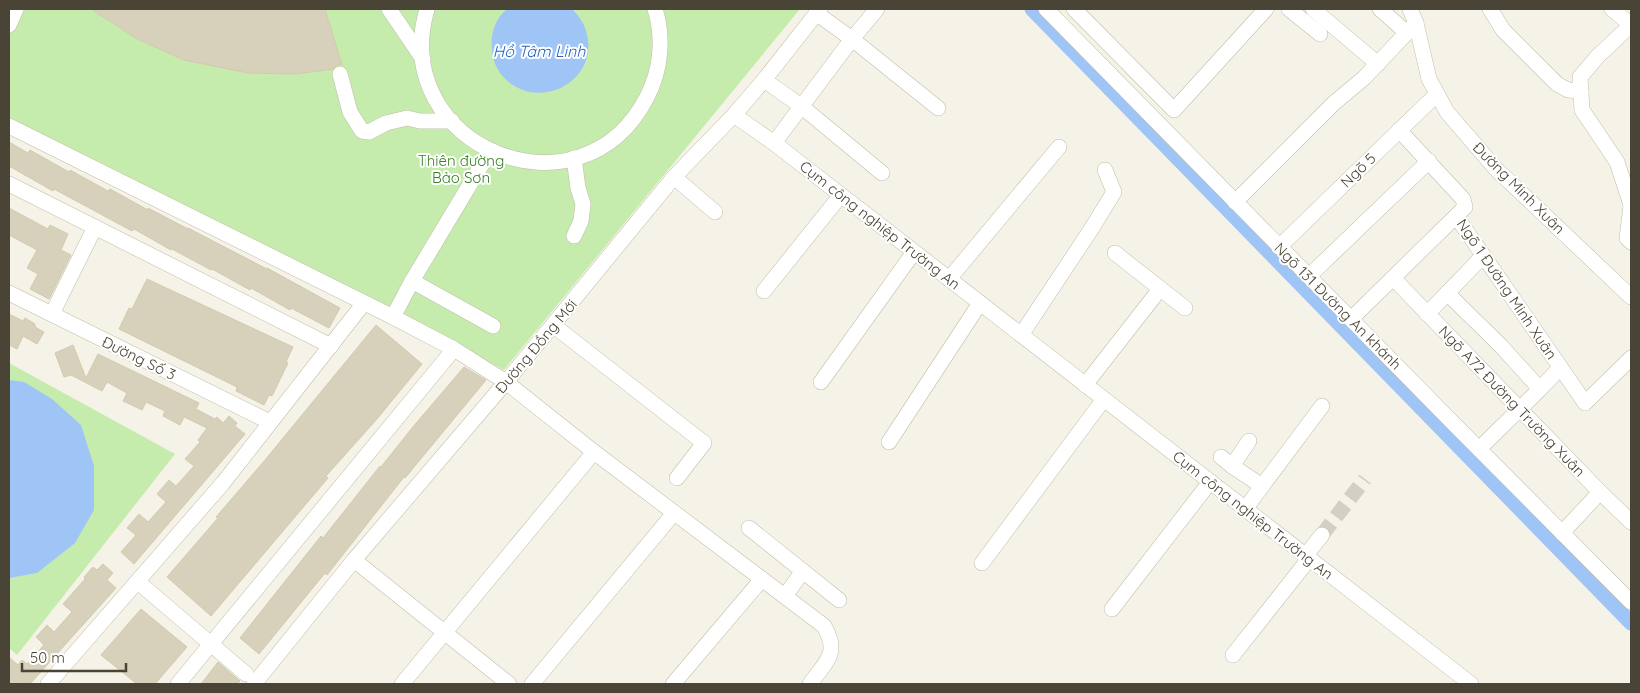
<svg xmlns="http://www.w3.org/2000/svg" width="1640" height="693" viewBox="0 0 1640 693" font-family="Quicksand,sans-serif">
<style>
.green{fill:#c5ecad}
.water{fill:#9fc4f6}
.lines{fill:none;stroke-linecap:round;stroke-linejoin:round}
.canal{stroke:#9fc4f6;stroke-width:15}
.building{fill:#d7d1bc;stroke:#d3caae}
.minor-tunnel{stroke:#d3d0c3;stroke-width:15;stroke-dasharray:15 8;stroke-linecap:butt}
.minor-casing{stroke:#c1bda9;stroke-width:16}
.minor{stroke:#fff;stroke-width:15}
.labels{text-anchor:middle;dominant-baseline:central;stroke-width:4;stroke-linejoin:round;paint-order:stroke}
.park-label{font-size:15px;fill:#378023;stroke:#fff}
.street-label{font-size:15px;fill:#494435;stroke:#fff}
.water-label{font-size:16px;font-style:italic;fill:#2565be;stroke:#fff}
</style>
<rect width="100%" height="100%" fill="#f5f3e7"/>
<!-- green -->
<g class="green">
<polygon points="9,9 800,9 504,370 9,121"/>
<polygon points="9,363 175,454 17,655 9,648"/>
</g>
<!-- water -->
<g class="water">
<path d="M507,9H572C579,16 585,24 587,35C597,76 551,106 516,87C502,79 493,66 492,50C490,34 495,19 507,9Z"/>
<polygon points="9,380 24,382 52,399 81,425 94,466 94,510 75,543 37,573 9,578"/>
</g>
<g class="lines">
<!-- canal -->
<polyline class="canal" points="1032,9 1631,623"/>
</g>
<!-- building -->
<g class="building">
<polygon points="91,9 325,9 342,65 337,65 333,69 296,74 248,73 184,60 137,39"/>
<polygon points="9,142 28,153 30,150 69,172 70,170 108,191 110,189 148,210 148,208 188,229 188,228 267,269 267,268 340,308 329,328 291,308 290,310 251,288 250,290 212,269 211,270 172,249 171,250 134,229 132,231 54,189 53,191 9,166"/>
<polygon points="9,208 48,229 50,225 68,234 61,250 71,255 49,299 30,289 38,274 27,268 37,250 9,235"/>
<polygon points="147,279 293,347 286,362 288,363 272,396 269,395 264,405 236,391 237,387 119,329 129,308 132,309"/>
<polygon points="9,314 23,321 25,318 35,324 35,327 44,332 37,344 23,336 17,349 9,345"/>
<polygon points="376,325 422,364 377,419 326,476 328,478 211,616 167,577 218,518 216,517 265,460"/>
<polygon points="73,345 86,378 98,354 199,403 196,409 215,419 217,417 223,423 229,416 237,423 235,426 245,434 134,564 121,552 136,535 127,528 139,514 148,522 166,502 157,494 169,480 176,486 194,466 185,459 200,442 198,440 207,428 184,417 180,425 163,416 165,411 146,402 142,410 123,401 127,393 107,382 102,391 71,375 64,377 55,353"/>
<polygon points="464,367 486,380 405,478 404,477 327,575 325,573 259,654 240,638 321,536 323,538 380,466 381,467 412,428"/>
<polygon points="103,564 113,573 107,580 116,588 30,684 9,684 9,657 18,665 22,660 27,664 44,645 36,637 47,625 54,632 72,612 63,604 85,579 84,577 93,567 97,570"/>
<polygon points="141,609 187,647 155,684 137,684 101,655"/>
<polygon points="218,662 240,681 237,684 201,684"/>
</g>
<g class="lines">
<!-- minor-tunnel -->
<polyline class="minor-tunnel" points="1322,535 1365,479"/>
<!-- minor casing -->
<g class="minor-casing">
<g id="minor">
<polyline points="389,9 423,59"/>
<path d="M427,9C387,147 581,226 647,97C661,70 664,38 655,9"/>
<polyline points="1046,9 1457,427 1631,602"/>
<polyline points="1074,9 1174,110 1266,9"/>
<polyline points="1289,9 1320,34"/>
<polyline points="1313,9 1378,64"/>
<polyline points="1380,9 1407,33"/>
<polyline points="1410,9 1416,23 1429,79 1447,112 1496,169 1631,297"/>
<polyline points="1490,9 1503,30 1557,84 1568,90 1581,91"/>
<polyline points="1612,9 1631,25"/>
<polyline points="816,13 852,39 938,108"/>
<polyline points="9,25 16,9"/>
<polyline points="1631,25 1598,56 1580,77 1582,110 1617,162 1631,205"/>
<polyline points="340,74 350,112 362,131 369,132 386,123 407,118 420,121 452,121"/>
<polyline points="764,80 801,106 882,173"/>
<polyline points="734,115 774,143 1471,684"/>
<path d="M9,126L393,317L454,349L506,382L594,452L824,626C840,654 826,661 810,684"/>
<polyline points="1399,130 1463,199 1465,207 1456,216 1585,403 1631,358"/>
<polyline points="774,143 852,39 877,9"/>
<polyline points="674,177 715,212"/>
<polyline points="9,184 331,346"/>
<polyline points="1235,202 1334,103 1364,78 1416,23"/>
<polyline points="1631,206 1627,238 1631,242"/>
<polyline points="574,236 581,221 583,204 578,188 574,158"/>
<polyline points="1279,247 1437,94"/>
<polyline points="1115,253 1185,308"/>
<polyline points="1309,276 1429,161"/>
<polyline points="1393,278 1600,492 1631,522"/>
<polyline points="949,279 1059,147"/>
<polyline points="412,281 493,326"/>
<polyline points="764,291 841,195"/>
<polyline points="9,293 270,422"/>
<polyline points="1447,293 1501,346 1540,389 1479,449"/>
<polyline points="52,314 95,227"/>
<polyline points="1427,314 1483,256"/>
<polyline points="393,317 412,281 490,151"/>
<polyline points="1351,319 1456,216"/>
<polyline points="553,325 704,443 677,478"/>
<polyline points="1021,335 1092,228 1114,192 1105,170"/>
<polyline points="821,382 914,252"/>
<polyline points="1085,385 1160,289"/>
<polyline points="1540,389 1560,368"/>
<polyline points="889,442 980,303"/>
<polyline points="1221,457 1232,466 1262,486"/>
<polyline points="1232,466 1249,441"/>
<polyline points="1245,509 1322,406"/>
<polyline points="749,528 839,600"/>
<polyline points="1562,533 1600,492"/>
<polyline points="1305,556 1322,535"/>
<polyline points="354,560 509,684"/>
<polyline points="982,563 1104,399"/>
<polyline points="138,582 246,674"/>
<polyline points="785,596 803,571"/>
<polyline points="1112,609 1210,482"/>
<polyline points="1233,655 1309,559"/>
<polyline points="48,684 223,483 364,303"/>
<polyline points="178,684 454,349"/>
<polyline points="254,684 354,560 506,382 674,177 734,115 764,80 820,9"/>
<polyline points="402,684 594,452"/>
<polyline points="532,684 674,513"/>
<polyline points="673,684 762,579"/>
</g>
</g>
<!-- minor -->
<use href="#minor" class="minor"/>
</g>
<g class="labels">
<!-- park labels -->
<g class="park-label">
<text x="461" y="160">Thiên đường<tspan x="461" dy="17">Bảo Sơn</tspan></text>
</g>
<!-- street labels -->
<g class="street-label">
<text transform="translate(1358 170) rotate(-44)">Ngõ 5</text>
<text transform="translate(1519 188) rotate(45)">Đường Minh Xuân</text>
<text transform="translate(880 225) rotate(38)">Cụm công nghiệp Trường An</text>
<text transform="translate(1507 289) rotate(56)">Ngõ 1 Đường Minh Xuân</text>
<text transform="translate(1338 306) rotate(45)">Ngõ 131 Đường An khánh</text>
<text transform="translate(536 346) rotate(-50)">Đường Đồng Mới</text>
<text transform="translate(139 358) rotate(26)">Đường Số 3</text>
<text transform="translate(1512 401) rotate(46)">Ngõ A72 Đường Trường Xuân</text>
<text transform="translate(1253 515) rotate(38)">Cụm công nghiệp Trường An</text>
</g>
<!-- water labels -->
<g class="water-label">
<text x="539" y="51">Hồ Tâm Linh</text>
</g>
</g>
<!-- border -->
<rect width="1640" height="693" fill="none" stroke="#494435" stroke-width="20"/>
<!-- scale -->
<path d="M22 663v8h104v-8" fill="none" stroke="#494435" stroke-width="2.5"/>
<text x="30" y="663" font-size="15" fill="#494435" stroke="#ffffff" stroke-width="4" paint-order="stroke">50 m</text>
</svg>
